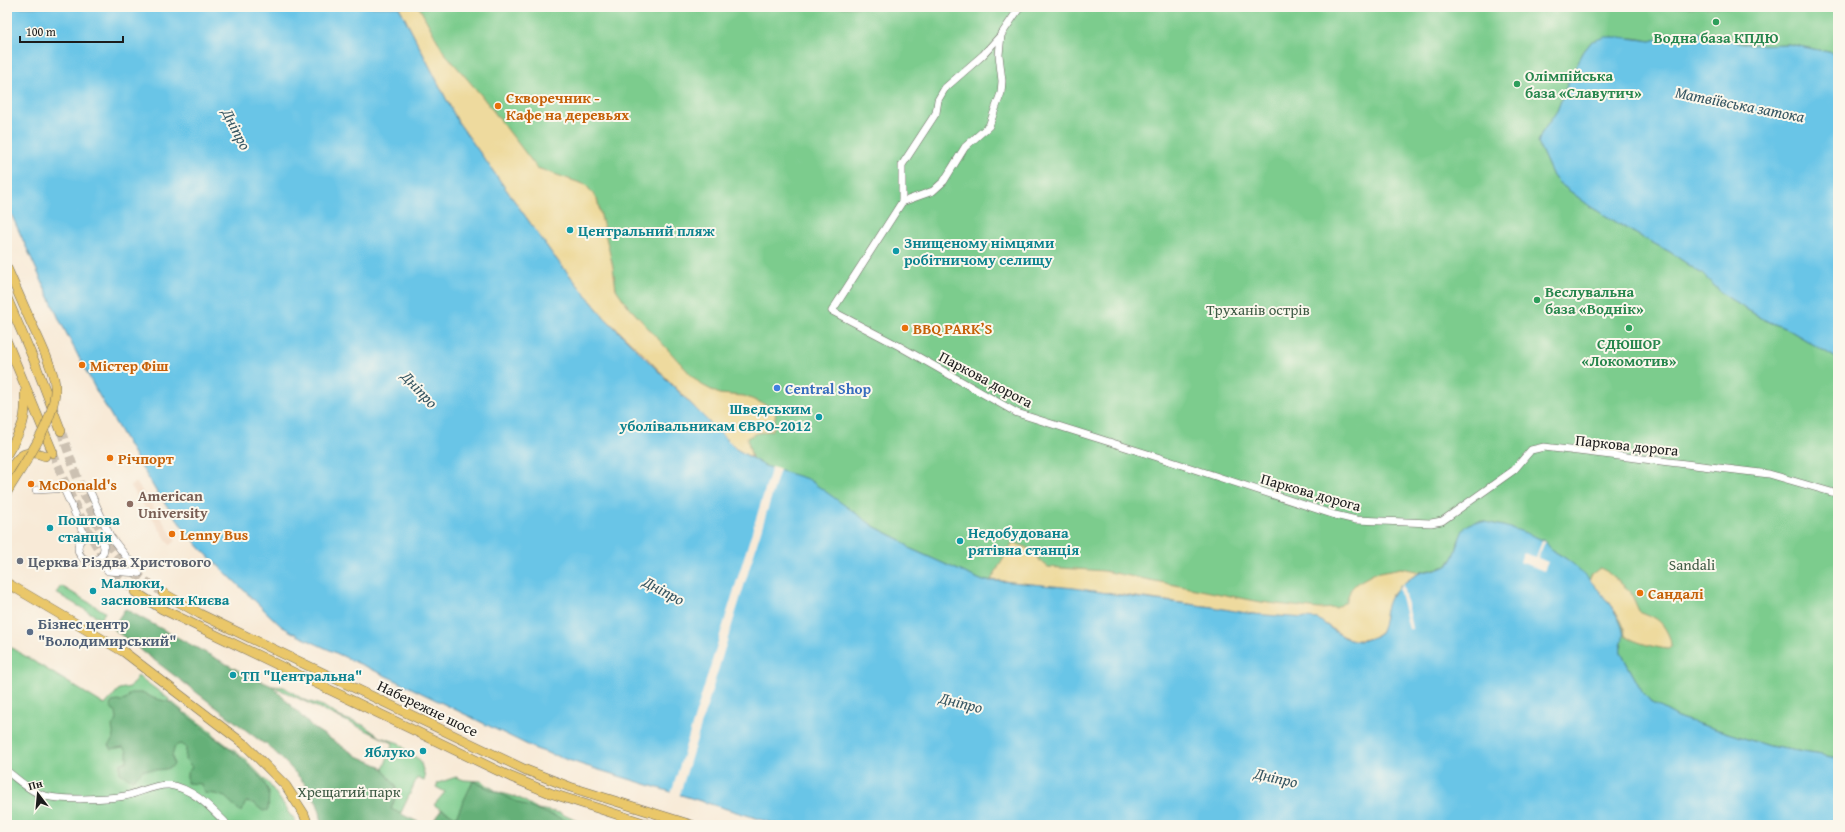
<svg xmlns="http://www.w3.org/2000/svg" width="1845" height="832" viewBox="0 0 1845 832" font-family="'Gentium Book Plus',serif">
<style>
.built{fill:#f1d5bd}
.green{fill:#7ccc8d;stroke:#4c7454}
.forest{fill:#65b078;stroke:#40664a}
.sand{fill:#eeda9e;stroke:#857b5d}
.water{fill:#69c5e7;stroke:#427082}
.pier{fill:#f8ead7}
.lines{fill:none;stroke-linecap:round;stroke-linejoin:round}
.major-tunnel{stroke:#ccc1b2;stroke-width:9;stroke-dasharray:9 4.5;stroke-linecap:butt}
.minor-casing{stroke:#69645d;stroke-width:8}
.major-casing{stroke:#69645d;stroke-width:10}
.minor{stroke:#fff;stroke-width:7}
.major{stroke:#eac769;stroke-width:9}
.major-bridge-casing{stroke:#69645d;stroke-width:10;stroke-linecap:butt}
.major-bridge{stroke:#eac769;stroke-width:9}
.leisure-dot{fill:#2e9e5b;stroke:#fbf7ec;stroke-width:1.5}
.food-dot{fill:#e8710a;stroke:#fbf7ec;stroke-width:1.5}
.culture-dot{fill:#0f9aa8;stroke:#fbf7ec;stroke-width:1.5}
.shop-dot{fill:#3f7fe0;stroke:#fbf7ec;stroke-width:1.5}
.education-dot{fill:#8d6e63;stroke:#fbf7ec;stroke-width:1.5}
.worship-dot{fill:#6b7280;stroke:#fbf7ec;stroke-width:1.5}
.service-dot{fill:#5c6f8a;stroke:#fbf7ec;stroke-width:1.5}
.labels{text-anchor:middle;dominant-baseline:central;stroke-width:4;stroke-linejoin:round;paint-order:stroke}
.leisure-label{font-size:15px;font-weight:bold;fill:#27864d;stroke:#fbf7ec}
.food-label{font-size:15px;font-weight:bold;fill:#c56008;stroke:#fbf7ec;text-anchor:start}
.culture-label{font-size:15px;font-weight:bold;fill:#0d838f;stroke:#fbf7ec;text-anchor:start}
.park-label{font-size:15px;fill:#3e5a44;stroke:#fbf7ec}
.street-label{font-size:15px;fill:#1c1c1c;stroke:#fbf7ec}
.shop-label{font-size:15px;font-weight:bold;fill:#366cbe;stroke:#fbf7ec;text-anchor:start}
.education-label{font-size:15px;font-weight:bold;fill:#785e54;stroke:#fbf7ec;text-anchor:start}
.worship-label{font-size:15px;font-weight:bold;fill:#5b616d;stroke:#fbf7ec;text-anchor:start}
.service-label{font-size:15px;font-weight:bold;fill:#4e5e75;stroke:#fbf7ec;text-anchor:start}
.water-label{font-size:16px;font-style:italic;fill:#375763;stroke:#fbf7ec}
</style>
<rect width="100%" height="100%" fill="#fbf7ec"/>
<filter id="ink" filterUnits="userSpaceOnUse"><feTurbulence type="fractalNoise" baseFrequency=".025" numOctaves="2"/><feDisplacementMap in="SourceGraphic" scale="8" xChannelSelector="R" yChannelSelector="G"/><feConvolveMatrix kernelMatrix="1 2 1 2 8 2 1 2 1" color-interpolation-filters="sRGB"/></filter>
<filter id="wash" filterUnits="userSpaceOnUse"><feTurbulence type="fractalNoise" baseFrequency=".012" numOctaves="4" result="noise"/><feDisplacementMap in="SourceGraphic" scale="16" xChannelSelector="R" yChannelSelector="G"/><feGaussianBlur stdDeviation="0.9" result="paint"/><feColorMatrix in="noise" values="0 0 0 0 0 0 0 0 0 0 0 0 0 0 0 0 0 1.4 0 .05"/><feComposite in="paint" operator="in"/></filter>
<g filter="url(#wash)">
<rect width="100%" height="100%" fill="#f8ead7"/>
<!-- built -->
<polygon class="built" points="136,482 176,541 170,545 130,485"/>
<!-- green -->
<g class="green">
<polygon points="399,7 1834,7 1838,12 1838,54 1789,44 1756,45 1674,34 1651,41 1633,38 1592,41 1584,51 1571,75 1557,111 1541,134 1538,143 1553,176 1558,182 1591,207 1638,235 1670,252 1702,274 1723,294 1741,306 1765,320 1789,330 1838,359 1838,758 1769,746 1680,718 1651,702 1642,691 1621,653 1620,649 1622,644 1614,610 1589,581 1565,558 1552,550 1545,542 1503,526 1480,521 1470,524 1463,531 1458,542 1456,554 1447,566 1421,572 1390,600 1281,617 991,580 983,581 911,549 901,540 875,527 847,508 786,473 765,466 736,449 645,356"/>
<polygon points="61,586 105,612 101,619 56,593"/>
<polygon points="7,645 105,705 119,689 130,687 138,676 169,699 169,702 172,702 183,711 183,713 186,713 213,733 218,740 220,740 240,755 240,757 243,757 269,784 287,809 289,814 294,818 296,825 7,825"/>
<polygon points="272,686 284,687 304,700 323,706 340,717 363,725 380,737 399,743 409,753 420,760 425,777 424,781 417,778 400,815 391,809 395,798 396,786 383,770 393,743"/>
<path d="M456,777L464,780L481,781L498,792L519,798L538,809L560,813L581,823L598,825C557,825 510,799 474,781L456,818L434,805L445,792L436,787L438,783Z"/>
</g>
<!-- forest -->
<g class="forest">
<path d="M125,609L243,673L272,686L312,727L357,756L380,766L396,786L395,798L391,809L424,825H322C321,820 321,814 319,809C312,785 283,761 266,743H263L112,628Z"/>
<path d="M130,693H144L153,698L169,702L240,757L262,779L269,792L268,810L263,811L253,803L246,802L241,812L225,797L215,794L204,793L201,784L187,783V773L192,767L185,760L186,747L180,744L175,746L172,756L174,765C165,772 153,769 143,770L133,780L120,773V764L127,761V751L123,747L111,749L109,744L114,738L112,726L117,720L116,713L110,706L112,702L126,700Z"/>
<polygon points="473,781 524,805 580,825 430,825 442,809 456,817"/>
</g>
<!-- sand -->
<g class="sand">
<path d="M399,7H419L443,51L481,95L537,168L586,185L597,199L613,267L616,289L627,305L693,377L702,385L719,394L744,396L774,408L776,412L773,430C763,433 756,432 747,438L752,458L736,449L724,438L645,356L604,317L553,255L458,122Z"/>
<path d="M1013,542L1034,551L1038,559L1048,567L1104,571L1261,602L1319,609L1336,608L1341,605L1346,601L1351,589L1357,583L1375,573L1401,568L1421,572L1411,578L1391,595L1386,613L1385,624L1379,635C1339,652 1339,621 1307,619C1289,617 1271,617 1253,614C1239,613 1225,609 1211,607C1138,597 1065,587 991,580Z"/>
<path d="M1600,568L1606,571L1630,591L1639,611C1654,617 1661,619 1668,634C1670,639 1671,642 1671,647L1668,649C1653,647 1637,643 1625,636C1625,616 1601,596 1589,581L1592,574Z"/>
</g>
<!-- water -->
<g class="water">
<path d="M7,7H399L458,122L553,255L604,317L736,449L765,466L808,479L875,527L901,540L911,549L983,581H1000L1074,588L1139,598L1212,607L1252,614L1318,619L1337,633L1349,640L1361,641L1379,635C1387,623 1383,607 1392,595C1397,588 1414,574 1423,572C1430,570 1443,570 1449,564C1460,553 1456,530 1471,523C1480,520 1490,523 1498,525C1513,528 1531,534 1544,541C1547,543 1549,547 1552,550C1556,553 1561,555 1565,558C1582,569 1612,603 1620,622C1628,640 1619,640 1621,653L1642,691L1651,702L1680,718L1769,746L1838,758V825H779L583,765L536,749L397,681L299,636L281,626L201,549L184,529L156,491L97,392L60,321L7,205Z"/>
<polygon points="1688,32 1697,32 1751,45 1789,44 1838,54 1838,359 1789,330 1765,320 1741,306 1723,294 1702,274 1670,252 1638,235 1591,207 1558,182 1553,176 1538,143 1541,134 1557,111 1571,75 1584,51 1592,41 1606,37 1620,37 1651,41 1674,34"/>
</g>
<!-- pier -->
<g class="pier">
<polygon points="772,467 780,469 679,797 671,794"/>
<polygon points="1542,541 1545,542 1538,558 1548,562 1544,571 1520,562 1523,553 1536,557"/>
<polygon points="1403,585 1412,629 1409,629 1399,588"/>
</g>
</g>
<g filter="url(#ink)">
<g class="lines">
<!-- major-tunnel -->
<g class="major-tunnel">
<path d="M61,431C78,479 94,536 133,571C142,579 153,586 163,593"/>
<path d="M53,453C69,494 89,541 117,575C122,581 129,586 135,592"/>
</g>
<!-- minor casing -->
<g class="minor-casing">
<g id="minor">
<polyline points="1020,7 1001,35 983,55 945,88 938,100 936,113 902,165 902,202 832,311 899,346 1017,413 1154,456 1335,515 1356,520 1431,523 1442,521 1514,470 1531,450 1544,447 1769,474 1838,494"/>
<polyline points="902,202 933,191 944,181 965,147 989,126 1001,93 1002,81 999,55 1001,35"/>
<polyline points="64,489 85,536"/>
<polyline points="36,490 88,487 110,536 101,540"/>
<circle cx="91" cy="548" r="13"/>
<polyline points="110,536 139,573"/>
<polyline points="98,559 108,571 139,573"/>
<path d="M7,771C18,780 29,790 42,795C59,801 107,799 125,796C140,793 154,784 169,785C192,788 209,806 225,822L223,825"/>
</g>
</g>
<!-- major casing -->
<g class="major-casing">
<g id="major">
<polyline points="7,268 26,311"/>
<polyline points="7,298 35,363 61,431"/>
<polyline points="7,342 53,453"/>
<path d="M7,454C21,430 27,422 25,392"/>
<path d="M7,475C16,458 24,447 45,456"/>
<polyline points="7,583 124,652 244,744 286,786 304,814 308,825"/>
<polyline points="135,592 162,609 195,625 511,777 550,793 650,825"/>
<polyline points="163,593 200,614 526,770 570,787 692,825"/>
</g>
</g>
<!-- minor -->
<use href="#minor" class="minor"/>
<!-- major -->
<use href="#major" class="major"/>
<!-- major-bridge casing -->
<g class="major-bridge-casing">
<path id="major-bridge" d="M7,492C24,463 62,413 54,379C48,355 35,333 26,311"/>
</g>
<!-- major-bridge -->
<use href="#major-bridge" class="major-bridge"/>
</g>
</g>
<!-- markers -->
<g class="leisure-dot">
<circle cx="1716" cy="22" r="4"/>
<circle cx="1517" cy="84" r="4"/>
<circle cx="1537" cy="300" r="4"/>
<circle cx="1629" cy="328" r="4"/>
</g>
<g class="food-dot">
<circle cx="498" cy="106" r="4"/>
<circle cx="905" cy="328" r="4"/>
<circle cx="82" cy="365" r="4"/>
<circle cx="110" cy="458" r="4"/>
<circle cx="31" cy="484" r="4"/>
<circle cx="172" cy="534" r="4"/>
<circle cx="1640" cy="593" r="4"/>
</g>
<g class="culture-dot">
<circle cx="570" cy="230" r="4"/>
<circle cx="896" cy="251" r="4"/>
<circle cx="819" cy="417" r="4"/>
<circle cx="50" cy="528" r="4"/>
<circle cx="960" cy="541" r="4"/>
<circle cx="93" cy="591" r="4"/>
<circle cx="233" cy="675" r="4"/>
<circle cx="423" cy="751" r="4"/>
</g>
<circle class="shop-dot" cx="777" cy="388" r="4"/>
<circle class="education-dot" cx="130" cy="504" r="4"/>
<circle class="worship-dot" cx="20" cy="561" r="4"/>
<circle class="service-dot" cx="30" cy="632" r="4"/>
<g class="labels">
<!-- leisure labels -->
<g class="leisure-label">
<text x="1716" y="37">Водна база КПДЮ</text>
<text x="1525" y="75" text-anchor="start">Олімпійська<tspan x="1525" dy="17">база «Славутич»</tspan></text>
<text x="1545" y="291" text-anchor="start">Веслувальна<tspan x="1545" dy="17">база «Воднік»</tspan></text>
<text x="1629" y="343">СДЮШОР<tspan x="1629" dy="17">«Локомотив»</tspan></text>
</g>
<!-- food labels -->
<g class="food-label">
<text x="506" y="97">Скворечник -<tspan x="506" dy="17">Кафе на деревьях</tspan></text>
<text x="913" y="328">BBQ PARK’S</text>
<text x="90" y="365">Містер Фіш</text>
<text x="118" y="458">Річпорт</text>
<text x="39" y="484">McDonald's</text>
<text x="180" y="534">Lenny Bus</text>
<text x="1648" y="593">Сандалі</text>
</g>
<!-- culture labels -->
<g class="culture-label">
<text x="578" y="230">Центральний пляж</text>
<text x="904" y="242">Знищеному німцями<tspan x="904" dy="17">робітничому селищу</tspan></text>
<text x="811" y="408" text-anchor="end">Шведським<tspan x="811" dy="17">уболівальникам ЄВРО-2012</tspan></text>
<text x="58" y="519">Поштова<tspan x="58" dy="17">станція</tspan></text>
<text x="968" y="532">Недобудована<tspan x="968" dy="17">рятівна станція</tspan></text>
<text x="101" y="582">Малюки,<tspan x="101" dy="17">засновники Києва</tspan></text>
<text x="241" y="675">ТП "Центральна"</text>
<text x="415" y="751" text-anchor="end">Яблуко</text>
</g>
<!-- park labels -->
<g class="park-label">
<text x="1258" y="309">Труханів острів</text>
<text x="1692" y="564">Sandali</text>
<text x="349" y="791">Хрещатий парк</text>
</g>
<!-- street labels -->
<g class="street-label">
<text transform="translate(986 379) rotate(28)">Паркова дорога</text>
<text transform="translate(1627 445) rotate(6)">Паркова дорога</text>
<text transform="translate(1311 492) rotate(16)">Паркова дорога</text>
<text transform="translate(428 708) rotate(26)">Набережне шосе</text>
</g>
<!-- shop labels -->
<g class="shop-label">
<text x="785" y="388">Central Shop</text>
</g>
<!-- education labels -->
<g class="education-label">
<text x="138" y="495">American<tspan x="138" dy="17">University</tspan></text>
</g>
<!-- worship labels -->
<g class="worship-label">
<text x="28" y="561">Церква Різдва Христового</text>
</g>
<!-- service labels -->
<g class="service-label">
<text x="38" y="623">Бізнес центр<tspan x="38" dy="17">"Володимирський"</tspan></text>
</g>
<!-- water labels -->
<g class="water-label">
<text transform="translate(1740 104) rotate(11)">Матвіївська затока</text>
<text transform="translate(237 129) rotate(63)">Дніпро</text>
<text transform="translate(420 389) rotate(47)">Дніпро</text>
<text transform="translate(664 590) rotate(28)">Дніпро</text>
<text transform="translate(961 702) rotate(14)">Дніпро</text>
<text transform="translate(1276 777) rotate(13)">Дніпро</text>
</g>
</g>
<!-- margin -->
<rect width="1845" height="832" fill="none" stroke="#fbf7ec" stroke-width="24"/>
<!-- north arrow -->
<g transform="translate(38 794) rotate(344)" stroke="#fbf7ec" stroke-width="3" paint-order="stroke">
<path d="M0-3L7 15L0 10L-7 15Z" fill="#1c1c1c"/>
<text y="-6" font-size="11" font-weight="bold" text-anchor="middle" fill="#1c1c1c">Пн</text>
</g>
<!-- scale -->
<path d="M20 36v6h103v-6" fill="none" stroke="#1c1c1c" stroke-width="2"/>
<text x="26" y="36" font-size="12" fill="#1c1c1c" stroke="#fbf7ec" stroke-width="3" paint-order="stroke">100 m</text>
</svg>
